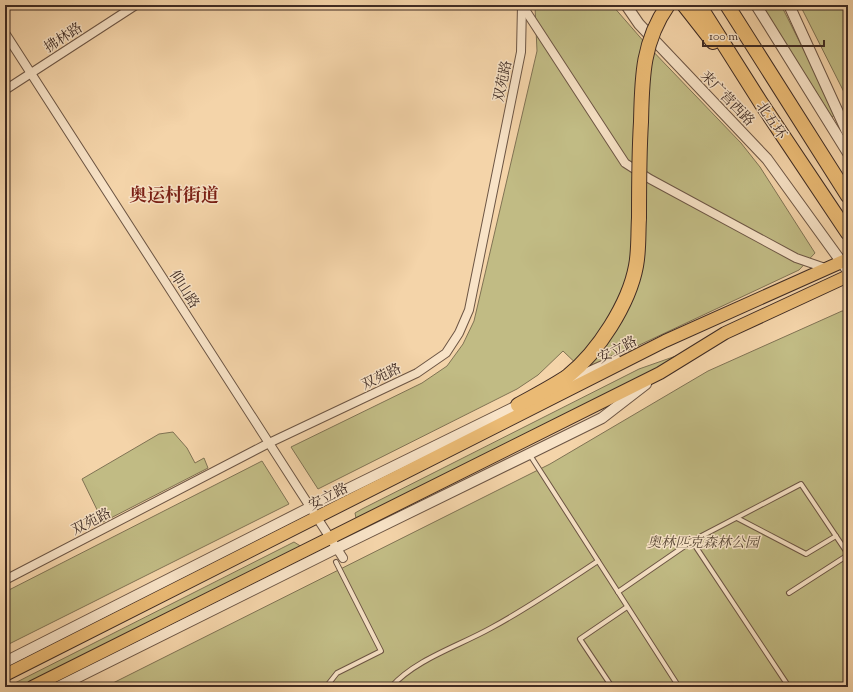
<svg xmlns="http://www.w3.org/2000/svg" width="853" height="692" font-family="'Sorts Mill Goudy','Noto Serif SC',serif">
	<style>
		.green { fill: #c1bb84; stroke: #807354 }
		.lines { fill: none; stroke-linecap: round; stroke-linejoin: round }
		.service-casing { stroke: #6c5544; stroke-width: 6 }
		.minor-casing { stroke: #6c5544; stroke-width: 10 }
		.tertiary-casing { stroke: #6c5544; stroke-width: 12 }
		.primary-casing { stroke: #3f2b23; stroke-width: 14 }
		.motorway-casing { stroke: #3f2b23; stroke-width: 16 }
		.service { stroke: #f8e3c7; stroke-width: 4 }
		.minor { stroke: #f8e3c7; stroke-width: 8 }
		.tertiary { stroke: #f8e3c7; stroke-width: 10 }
		.primary { stroke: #eaba74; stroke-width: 12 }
		.motorway { stroke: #eaba74; stroke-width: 14 }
		.motorway-bridge-casing { stroke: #3f2b23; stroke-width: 16; stroke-linecap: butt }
		.motorway-bridge { stroke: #eaba74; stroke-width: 14 }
		.labels { text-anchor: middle; stroke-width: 3; stroke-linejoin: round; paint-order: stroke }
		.street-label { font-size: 14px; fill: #3f2b23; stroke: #f8e3c7 }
		.park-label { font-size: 14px; font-style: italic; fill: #594836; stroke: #f8e3c7 }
		.district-label { font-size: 18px; font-weight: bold; fill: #7a1f14; stroke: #f8e3c7 }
	</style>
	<rect width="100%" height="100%" fill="#f4d4a9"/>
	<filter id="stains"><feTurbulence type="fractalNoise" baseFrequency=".005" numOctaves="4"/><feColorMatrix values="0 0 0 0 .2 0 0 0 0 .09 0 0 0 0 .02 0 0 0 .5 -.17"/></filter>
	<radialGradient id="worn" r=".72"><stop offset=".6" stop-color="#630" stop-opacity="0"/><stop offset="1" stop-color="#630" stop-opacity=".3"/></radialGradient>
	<g class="green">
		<path d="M537,5H612L646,44L741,143L760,167L815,253L799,270L584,371L563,351L538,375L517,389L318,489L291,447L422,383L447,366L463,344L474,321L537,51L535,7Z"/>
		<path d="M761,5H781L836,114L832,117Z"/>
		<path d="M800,5H848V100Z"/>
		<path d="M842,311H848V687H105L550,464L708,371Z"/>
		<path d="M693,350L659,372L356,518L355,513L362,509L639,369Z"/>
		<path d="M173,432L187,448L195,463L204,458L208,468L103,522L82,479L159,434Z"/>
		<path d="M262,461L289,504L5,646V592Z"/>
		<path d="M294,542L302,547L35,687H7Z"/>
	</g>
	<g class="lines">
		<g class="service-casing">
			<g id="service">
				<path d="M530,455L679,687"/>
				<path d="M737,518L806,554L836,536"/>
				<path d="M692,541L789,687"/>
				<path d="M618,592L692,541L801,484L848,554"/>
				<path d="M789,593L848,555"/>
				<path d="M326,687L337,673L381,651L336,562"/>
				<path d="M391,687C416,659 459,646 491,628C528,608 563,584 598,561"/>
				<path d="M612,687L580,639L627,607"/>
			</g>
		</g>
		<g class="minor-casing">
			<g id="minor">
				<path d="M522,5L625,163L650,179L796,258L828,269"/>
				<path d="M5,33L343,558"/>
				<path d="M5,90L136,5"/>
				<path d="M5,580L269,443L417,373L446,353L459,333L469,310L521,52L522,5"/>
			</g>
		</g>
		<g class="tertiary-casing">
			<g id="tertiary">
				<path d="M626,5L639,24L767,159L848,271"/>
				<path d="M756,5L848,153"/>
				<path d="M789,5L848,134"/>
				<path d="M565,383L616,360"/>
				<path d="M5,662L311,507L523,403"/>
				<path d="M58,687L337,548L529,454L602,418L646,384"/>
			</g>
		</g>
		<g class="primary-casing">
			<g id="primary">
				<path d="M5,675L665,341L848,259"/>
				<path d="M32,687L660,373L725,333L848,276"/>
			</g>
		</g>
		<g class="motorway-casing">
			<g id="motorway">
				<path d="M684,5L713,42"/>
				<path d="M699,5L761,103L848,233"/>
				<path d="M727,5L848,196"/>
				<path d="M518,405C534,396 554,386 568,376C598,352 629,304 636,266C639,251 638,234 639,218"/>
			</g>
		</g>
		<use href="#service" class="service"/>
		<use href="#minor" class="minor"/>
		<use href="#tertiary" class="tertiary"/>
		<use href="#primary" class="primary"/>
		<use href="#motorway" class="motorway"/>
		<g class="motorway-bridge-casing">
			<path id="motorway-bridge" d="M639,218C639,186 639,154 641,122C642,79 642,42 668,5"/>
		</g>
		<use href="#motorway-bridge" class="motorway-bridge"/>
	</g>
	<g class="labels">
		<g class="street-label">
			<text transform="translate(63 37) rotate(-33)" y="5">拂林路</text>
			<text transform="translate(502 81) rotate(-78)" y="5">双苑路</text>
			<text transform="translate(728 98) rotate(46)" y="5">来广营西路</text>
			<text transform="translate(772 120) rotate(56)" y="5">北五环</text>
			<text transform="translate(185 289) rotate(57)" y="5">仰山路</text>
			<text transform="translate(617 349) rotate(-27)" y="5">安立路</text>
			<text transform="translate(381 376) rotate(-26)" y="5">双苑路</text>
			<text transform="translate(328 496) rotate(-27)" y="5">安立路</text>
			<text transform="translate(91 521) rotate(-27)" y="5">双苑路</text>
		</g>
		<g class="park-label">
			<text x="703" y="547">奥林匹克森林公园</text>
		</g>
		<g class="district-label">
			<text x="174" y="201">奥运村街道</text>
		</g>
	</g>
	<rect width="853" height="692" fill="none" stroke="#f4d4a9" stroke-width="20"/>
	<rect x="6" y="6" width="841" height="680" fill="none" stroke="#3f2b23" stroke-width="2"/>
	<rect x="10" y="10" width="833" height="672" fill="none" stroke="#3f2b23"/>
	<path d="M703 40v6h121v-6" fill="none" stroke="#3f2b23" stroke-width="2"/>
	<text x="709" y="40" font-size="12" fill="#3f2b23" stroke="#f8e3c7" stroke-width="3" paint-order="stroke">100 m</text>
	<rect width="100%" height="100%" filter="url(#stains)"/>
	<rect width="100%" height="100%" fill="url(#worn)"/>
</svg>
